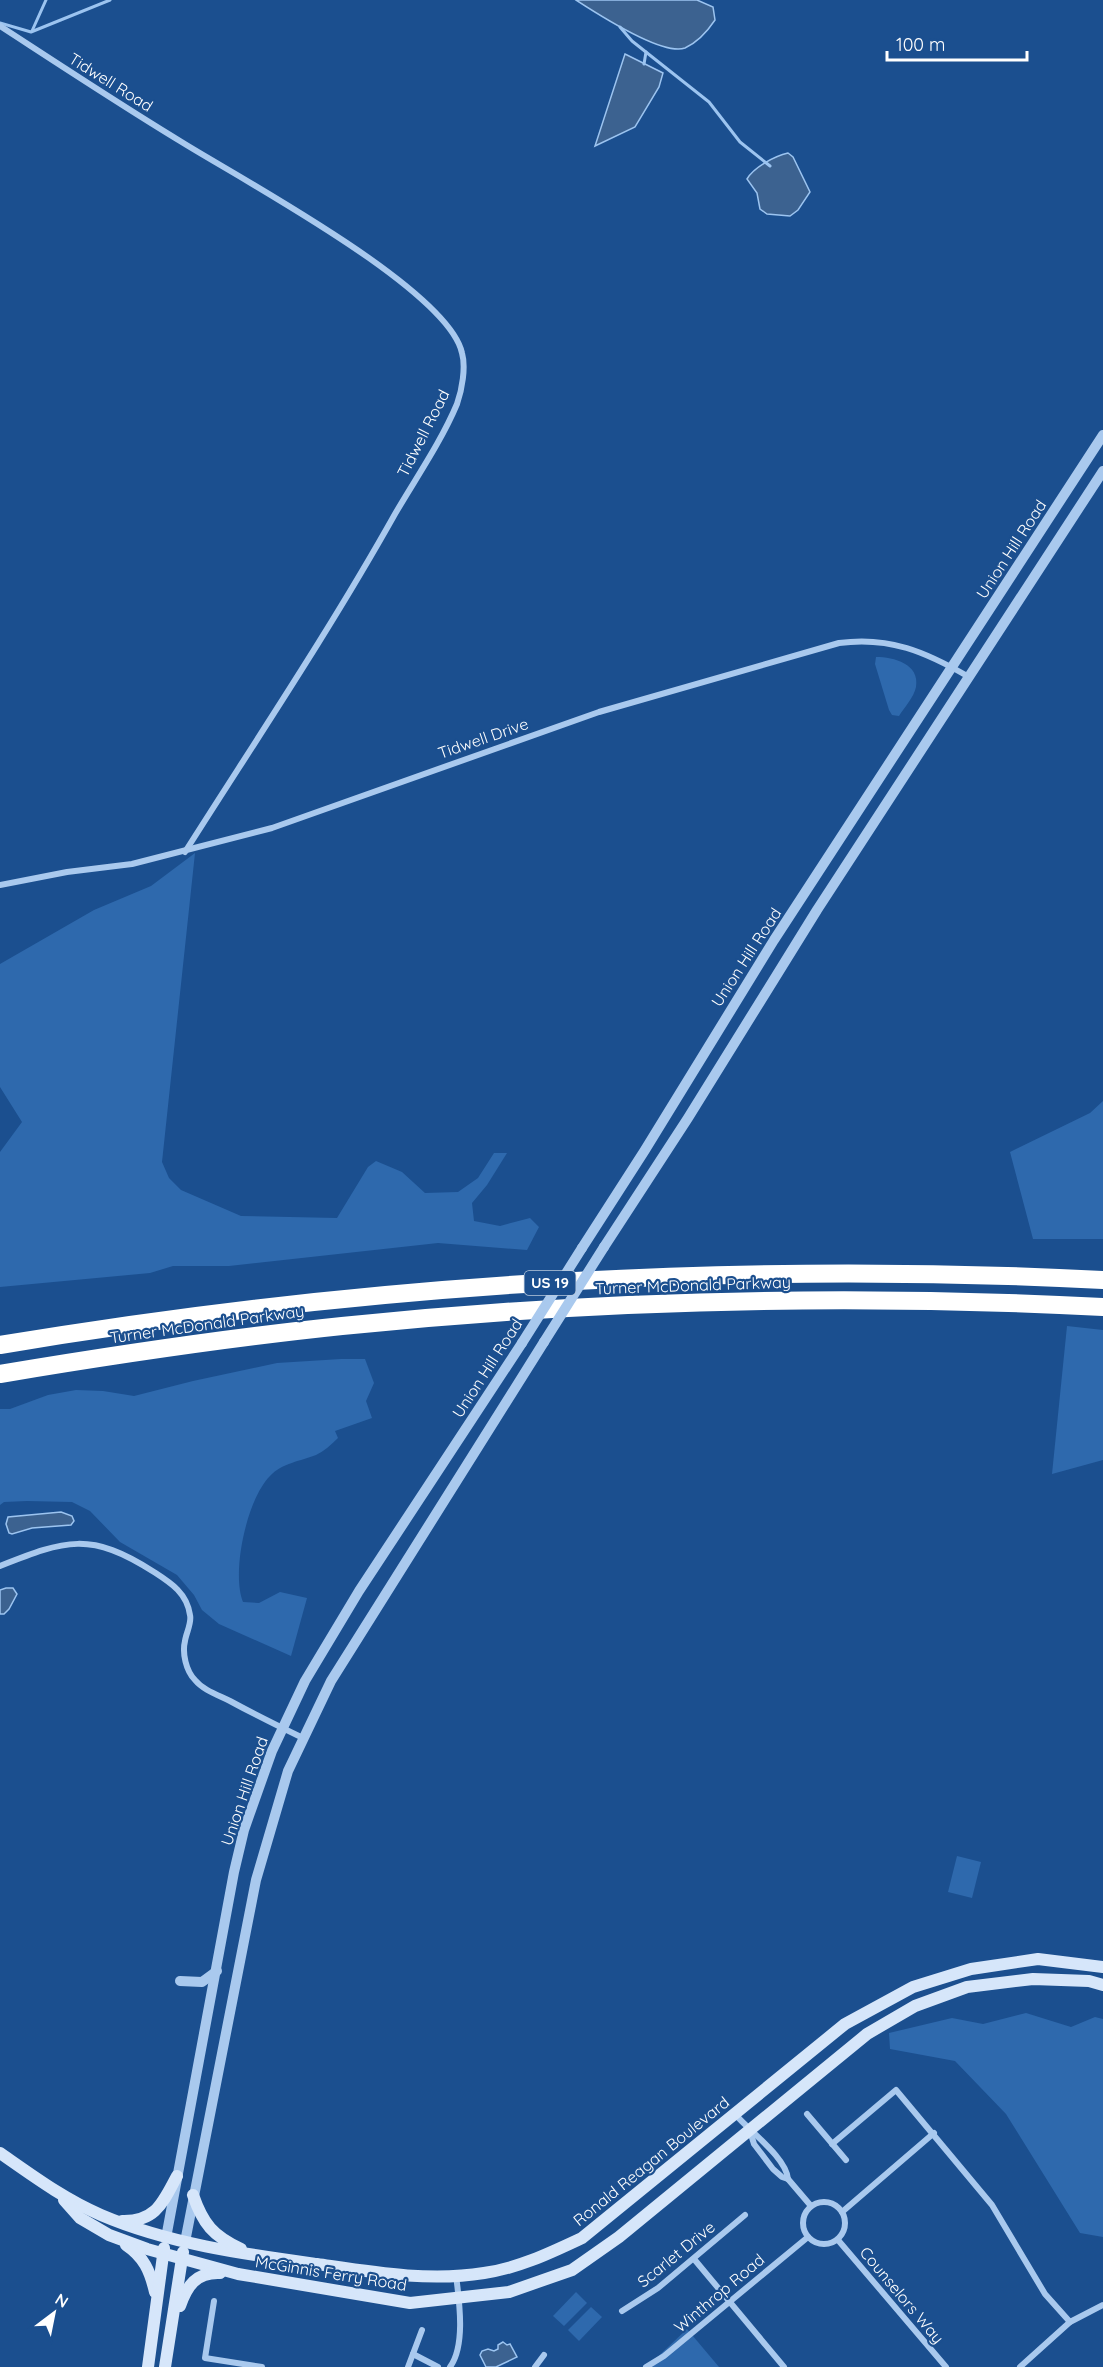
<svg xmlns="http://www.w3.org/2000/svg" width="1103" height="2367" font-family="Quicksand,sans-serif">
	<style>
		.green { fill: #2e69ad }
		.water { fill: #3c6290; stroke: #9cc4f0; stroke-width: 1.5 }
		.lines { fill: none; stroke-linecap: round; stroke-linejoin: round }
		.stream { stroke: #9cc4f0; stroke-width: 3 }
		.minor { stroke: #a9c9ee; stroke-width: 6 }
		.tertiary { stroke: #a9c9ee; stroke-width: 10 }
		.secondary { stroke: #d6e6fa; stroke-width: 12 }
		.motorway { stroke: #fff; stroke-width: 18 }
		.tertiary-bridge { stroke: #a9c9ee; stroke-width: 10 }
		.labels { text-anchor: middle; stroke-width: 4.5; stroke-linejoin: round; paint-order: stroke }
		.shield { fill: #1b4f8f; stroke: #bbcadd; stroke-width: 1.5 }
		.shield-label { font-size: 15px; font-weight: bold; fill: #fff }
		.street-label { font-size: 16px; fill: #fff; stroke: #1b4f8f }
	</style>
	<rect width="100%" height="100%" fill="#1b4f8f"/>
	<g class="green">
		<path d="M876,657C894,657 920,664 916,687C914,697 904,708 899,716L892,715L889,710L875,664Z"/>
		<path d="M195,853L162,1162L169,1178L181,1190L241,1216L337,1218L368,1167L376,1161L402,1172L425,1193L458,1192L478,1178L494,1153H507L487,1185L472,1203L474,1221L500,1226L530,1218L539,1227L527,1250L438,1243L229,1266H173L150,1273L0,1287V1152L22,1122L0,1087V964L94,910L151,886Z"/>
		<path d="M1103,1101V1239H1033L1010,1152L1090,1113Z"/>
		<path d="M1067,1326L1103,1330V1460L1052,1474Z"/>
		<path d="M341,1359H365L374,1383L366,1401L372,1418L335,1431L338,1438C331,1445 324,1451 316,1455C301,1461 282,1463 270,1476C247,1499 231,1572 243,1602L259,1603L280,1592L307,1598L291,1656L219,1624L202,1610L194,1595L177,1575L120,1542L90,1511L72,1502L27,1501L4,1502L0,1505V1409H10L48,1395L76,1390L103,1391L134,1396L193,1381L277,1363Z"/>
		<path d="M957,1856L981,1862L972,1898L948,1892Z"/>
		<path d="M1026,2013L1071,2027L1095,2017L1103,2019V2237L1080,2233L1006,2114L955,2061L890,2049L889,2033L952,2018L983,2024Z"/>
		<path d="M576,2292L587,2303L564,2326L553,2316Z"/>
		<path d="M591,2307L602,2317L579,2341L568,2330Z"/>
		<path d="M687,2329L719,2367H647Z"/>
	</g>
	<g class="water">
		<path d="M576,0H697L713,7L715,20C707,32 698,42 685,48C663,56 596,13 576,0Z"/>
		<path d="M625,54L663,73L659,87L635,127L595,146Z"/>
		<path d="M788,153L793,157L810,192L798,210L790,216L767,214L760,209L757,193L747,179C754,167 775,156 788,153Z"/>
		<path d="M61,1512L72,1516L74,1521L71,1525L32,1528L12,1534L9,1533L6,1524L8,1517Z"/>
		<path d="M6,1588H13L17,1594L9,1609L4,1614H0V1590Z"/>
		<path d="M503,2342L507,2345L510,2344L517,2357L496,2367H486L480,2355L482,2351L488,2349L494,2351L498,2349V2345Z"/>
	</g>
	<g class="lines">
		<g class="stream">
			<path d="M0,23L31,32L110,0"/>
			<path d="M620,27L632,41L709,102L740,142L770,166"/>
			<path d="M32,31L46,0"/>
			<path d="M644,64L646,52"/>
		</g>
		<g class="minor">
			<path d="M0,26C60,65 119,104 180,141C239,178 448,289 462,353C466,367 462,390 457,404C441,442 416,478 395,514C330,630 256,740 185,852"/>
			<path d="M0,885L67,872L132,864L272,828L599,712L839,643C889,636 926,652 969,677"/>
			<path d="M0,1566C66,1540 90,1531 154,1572C171,1583 187,1593 190,1615C192,1623 186,1633 185,1641C182,1653 186,1671 195,1680C203,1690 218,1695 230,1701C254,1714 278,1726 303,1738"/>
			<path d="M735,2114C749,2131 786,2157 788,2179"/>
			<path d="M807,2114L846,2160"/>
			<path d="M750,2131L754,2144L773,2169L782,2177L788,2179L811,2206"/>
			<path d="M832,2144L896,2090L992,2205L1045,2294L1070,2322"/>
			<circle cx="824" cy="2223" r="21"/>
			<path d="M842,2212L934,2133"/>
			<path d="M838,2240L946,2367"/>
			<path d="M694,2259L784,2367"/>
			<path d="M214,2301L205,2358L262,2367"/>
			<path d="M622,2311L658,2288L745,2215"/>
			<path d="M413,2354L438,2367"/>
			<path d="M408,2367L422,2330"/>
			<path d="M450,2367C466,2345 459,2300 456,2275"/>
			<path d="M535,2367L544,2355"/>
			<path d="M646,2367L664,2356L808,2237"/>
			<path d="M1020,2367L1070,2322L1103,2305"/>
		</g>
		<g class="tertiary">
			<path d="M604,1247L688,1118L817,910L1103,471"/>
			<path d="M582,1248L645,1150L774,940L1103,435"/>
			<path d="M180,1981L202,1982L217,1971"/>
			<path d="M166,2238L234,1872L244,1830L272,1751L305,1681L359,1591L522,1343"/>
			<path d="M185,2242L256,1880L288,1771L331,1681L544,1342"/>
		</g>
		<g class="secondary">
			<path d="M0,2153C33,2176 64,2199 101,2215C169,2244 244,2254 317,2264C372,2272 429,2282 484,2273C519,2268 550,2253 582,2238L845,2024L913,1987L971,1969L1038,1959L1103,1967"/>
			<path d="M193,2195C203,2224 213,2236 241,2249"/>
			<path d="M64,2200L80,2218L109,2235L147,2249L238,2274L410,2303L509,2292L572,2270L619,2237L867,2034L915,2006L967,1987L1033,1979L1089,1981L1103,1985"/>
			<path d="M122,2221C156,2222 163,2202 177,2176"/>
			<path d="M126,2245C144,2257 150,2271 155,2292"/>
			<path d="M180,2306C187,2286 196,2272 220,2273"/>
			<path d="M148,2367L164,2248"/>
			<path d="M165,2367L183,2252"/>
		</g>
		<g class="motorway">
			<path d="M0,1345C364,1284 735,1261 1103,1280"/>
			<path d="M0,1374C113,1355 227,1338 342,1326C594,1300 849,1294 1103,1307"/>
		</g>
		<g class="tertiary-bridge">
			<path d="M544,1342L604,1247"/>
			<path d="M522,1343L582,1248"/>
		</g>
	</g>
	<g class="labels">
		<rect class="shield" x="524.5" y="1271" width="51" height="24" rx="4.5"/>
		<g class="shield-label">
			<text x="550" y="1288">US 19</text>
		</g>
		<g class="street-label">
			<text transform="translate(111 82) rotate(32)" y="6">Tidwell Road</text>
			<text transform="translate(423 433) rotate(-63)" y="6">Tidwell Road</text>
			<text transform="translate(1011 549) rotate(-57)" y="6">Union Hill Road</text>
			<text transform="translate(483 738) rotate(-19)" y="6">Tidwell Drive</text>
			<text transform="translate(746 957) rotate(-57)" y="6">Union Hill Road</text>
			<text transform="translate(693 1285) rotate(-2)" y="6">Turner McDonald Parkway</text>
			<text transform="translate(207 1324) rotate(-8)" y="6">Turner McDonald Parkway</text>
			<text transform="translate(487 1368) rotate(-57)" y="6">Union Hill Road</text>
			<text transform="translate(244 1791) rotate(-71)" y="6">Union Hill Road</text>
			<text transform="translate(651 2161) rotate(-39)" y="6">Ronald Reagan Boulevard</text>
			<text transform="translate(676 2254) rotate(-39)" y="6">Scarlet Drive</text>
			<text transform="translate(331 2273) rotate(9)" y="6">McGinnis Ferry Road</text>
			<text transform="translate(719 2293) rotate(-40)" y="6">Winthrop Road</text>
			<text transform="translate(902 2295) rotate(50)" y="6">Counselors Way</text>
		</g>
	</g>
	<g transform="translate(54 2313) rotate(32)" stroke="#1b4f8f" stroke-width="4.5" paint-order="stroke">
	<path d="M0-4.5L10 22L0 15L-10 22Z" fill="#ffffff"/>
	<text y="-9" font-size="16" font-weight="bold" text-anchor="middle" fill="#ffffff">N</text>
	</g>
	<path d="M887 51v9h140v-9" fill="none" stroke="#ffffff" stroke-width="3"/>
	<text x="896" y="51" font-size="18" fill="#ffffff" stroke="#1b4f8f" stroke-width="4.5" paint-order="stroke">100 m</text>
</svg>
